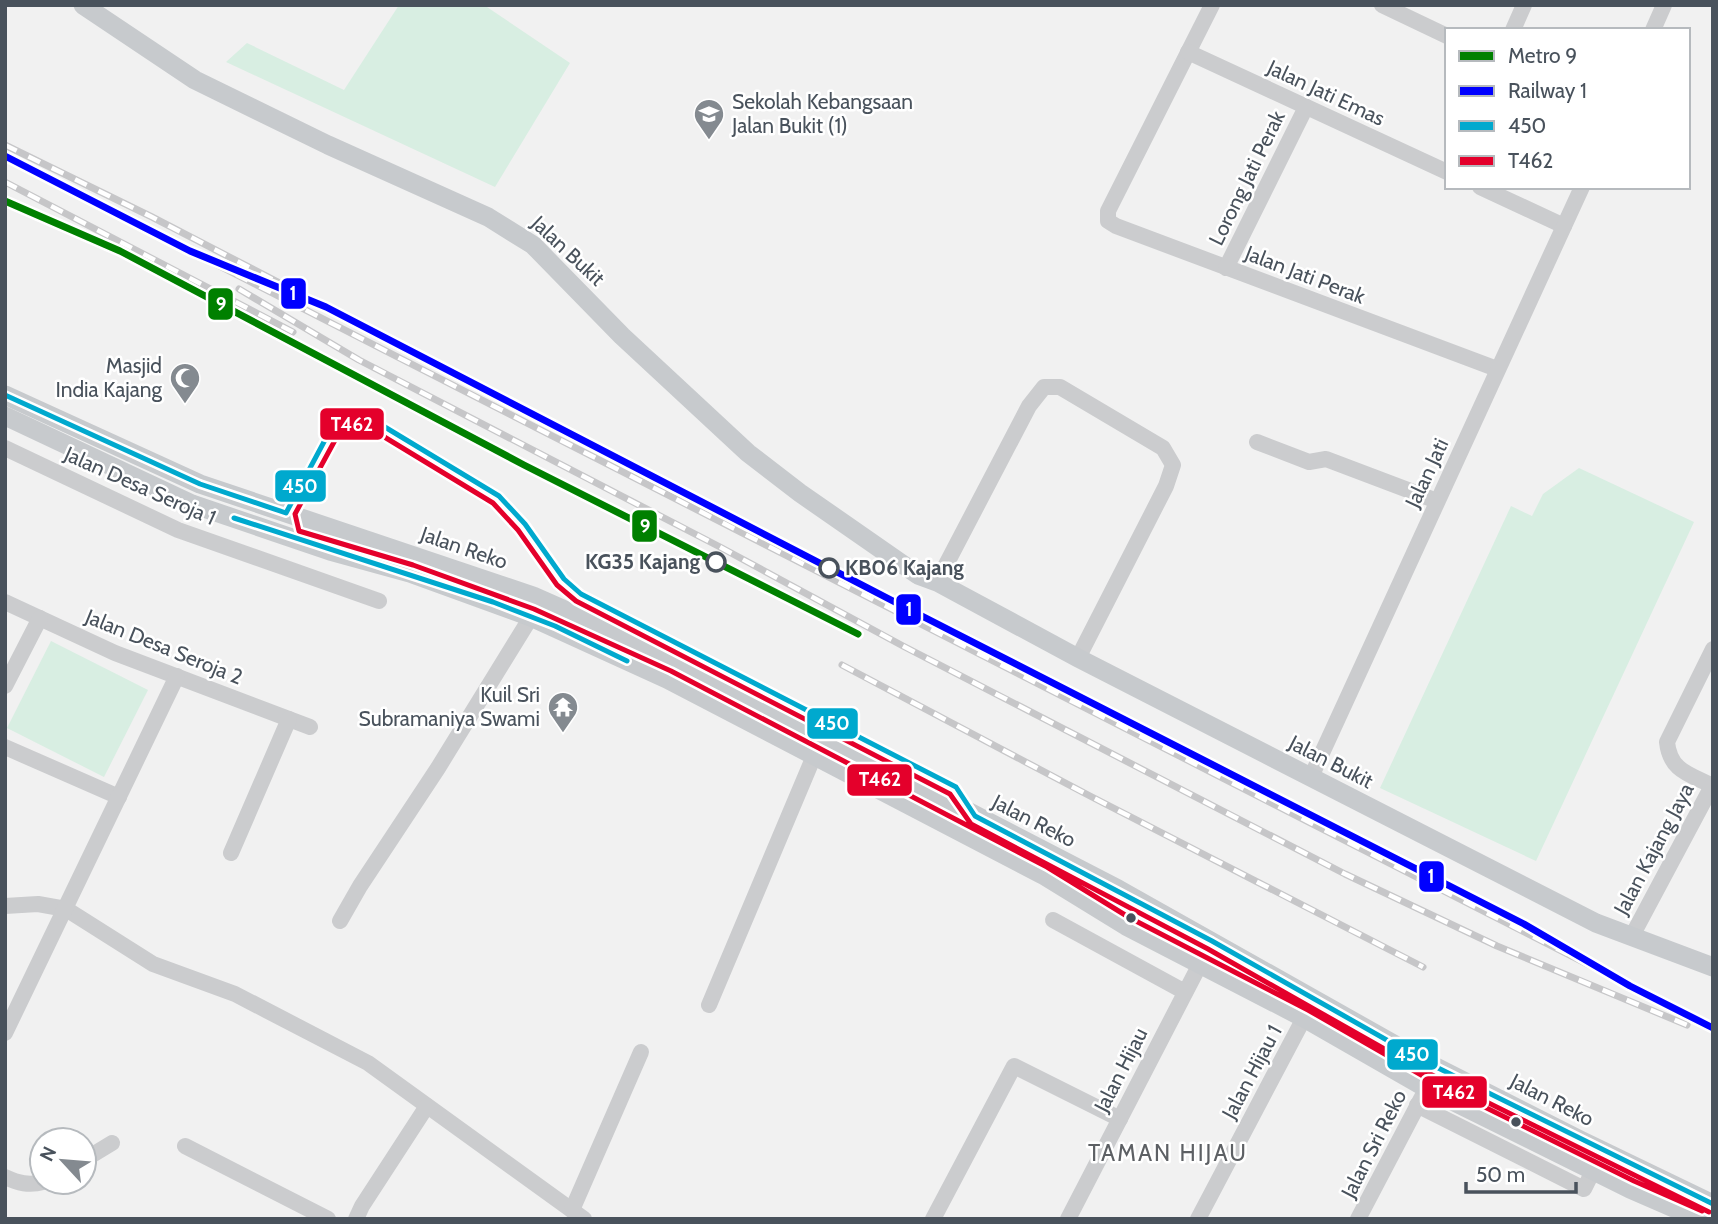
<svg xmlns="http://www.w3.org/2000/svg" width="1718" height="1224" font-family="Cabin,sans-serif">
	<style>
		.green { fill: #d8eee2 }
		.lines { fill: none; stroke-linecap: round; stroke-linejoin: round }
		.minor { stroke: #cbccce; stroke-width: 16 }
		.major { stroke: #c7cacd; stroke-width: 19 }
		.rail-casing { stroke: #c6c6c8; stroke-width: 7 }
		.rail { stroke: #fff; stroke-width: 4.5; stroke-dasharray: 13; stroke-linecap: butt }
		.bus-1-casing { stroke: #fff; stroke-width: 10 }
		.bus-2-casing { stroke: #fff; stroke-width: 10 }
		.bus-1 { stroke: #00a9ce; stroke-width: 5 }
		.bus-2 { stroke: #e4002b; stroke-width: 5 }
		.rail-1-casing { stroke: #fff; stroke-width: 12 }
		.rail-1 { stroke: #00f; stroke-width: 7 }
		.metro-1-casing { stroke: #fff; stroke-width: 12 }
		.metro-1 { stroke: #008000; stroke-width: 7 }
		.stop-dot { fill: #fff; stroke: #49525c; stroke-width: 3.5 }
		.bus-dot { fill: #49525c; stroke: #fff; stroke-width: 2.5 }
		.labels { text-anchor: middle; stroke-width: 5; stroke-linejoin: round; paint-order: stroke }
		.street-label { font-size: 21px; fill: #49525c; stroke: #fff }
		.poi-label { font-size: 21px; fill: #49525c; stroke: #fff; text-anchor: end }
		.stop-label { font-size: 21px; font-weight: bold; fill: #49525c; stroke: #fff; text-anchor: end }
		.neighbourhood-label { font-size: 23px; letter-spacing: 2px; fill: #5d6064; stroke: #fff }
		.line-badge { stroke: #fff; stroke-width: 2.5 }
		.badge-label { font-size: 19px; text-anchor: middle; font-weight: bold; fill: #fff }
	</style>
	<rect width="100%" height="100%" fill="#f1f1f1"/>
	<g class="green">
		<path d="M399,5H484L570,63L495,187L226,62L247,43L344,90Z"/>
		<path d="M1579,468L1694,522L1536,861L1380,788L1511,506L1532,516L1543,494Z"/>
		<path d="M51,641L148,690L104,777L7,728Z"/>
	</g>
	<g class="lines">
		<g class="minor">
			<path d="M1212,5L1108,211V221L1116,226L1497,369"/>
			<path d="M1382,5L1447,36"/>
			<path d="M1513,30L1524,5"/>
			<path d="M1653,30L1664,5"/>
			<path d="M1188,52L1447,172"/>
			<path d="M1480,187L1564,226"/>
			<path d="M1226,268L1306,107"/>
			<path d="M1257,442L1309,462L1326,459L1437,501"/>
			<path d="M5,448L178,530L379,601"/>
			<path d="M937,582L1029,406L1044,387H1060L1163,448L1173,465L1166,486L1078,658"/>
			<path d="M5,602L115,653L310,727"/>
			<path d="M1713,649L1667,742C1670,771 1689,774 1713,786"/>
			<path d="M5,686L40,618"/>
			<path d="M5,747L119,797"/>
			<path d="M1311,777L1582,187"/>
			<path d="M231,853L289,719"/>
			<path d="M5,906L38,904L66,909L153,964L235,994L368,1063L584,1219"/>
			<path d="M1053,920L1185,992"/>
			<path d="M340,921L360,886L438,768L531,617"/>
			<path d="M1632,936L1712,786"/>
			<path d="M709,1005L814,756"/>
			<path d="M5,1033L177,676"/>
			<path d="M1417,1105L1584,1189L1593,1171L1594,1156L1582,1142"/>
			<path d="M185,1146L328,1219"/>
			<path d="M84,1160L112,1143"/>
			<path d="M5,1177C18,1183 29,1186 43,1182"/>
			<path d="M572,1210L641,1052"/>
			<path d="M356,1219L362,1206L427,1106"/>
			<path d="M933,1219L1014,1066L1120,1119"/>
			<path d="M1068,1219L1212,941"/>
			<path d="M1198,1219L1304,1018"/>
			<path d="M1358,1219L1422,1097"/>
		</g>
		<g class="major">
			<path d="M83,5L195,80L328,145L488,217L533,245L622,336L748,453L800,493L918,575L937,582L1078,658L1596,923L1713,967"/>
			<path d="M5,395L200,484L533,596L662,653L1118,889L1422,1060L1580,1140L1713,1204"/>
			<path d="M5,416L192,504L330,551L410,573L531,617L667,679L1043,875L1126,926L1304,1018L1426,1088L1630,1189L1699,1219"/>
		</g>
		<g class="rail-casing">
			<g id="rail">
				<path d="M5,145L152,217L326,307"/>
				<path d="M5,182L293,332"/>
				<path d="M190,251L1630,986"/>
				<path d="M239,289L359,360L720,547L903,646L1345,874L1497,946L1687,1025"/>
				<path d="M842,665L1090,796L1423,967"/>
			</g>
		</g>
		<use href="#rail" class="rail"/>
		<g class="bus-1-casing">
			<g id="bus-1">
				<path d="M5,395L200,484L286,513L333,425L348,415H365L499,496L525,524L564,579L581,594L956,787L975,816L1212,941L1422,1060L1713,1204"/>
				<path d="M234,518L493,602L555,626L627,661"/>
			</g>
		</g>
		<g class="bus-2-casing">
			<path id="bus-2" d="M1702,1211L1634,1181L1430,1080L1308,1010L1130,918L1047,867L671,671L534,609L413,565L299,531L295,514L340,431L351,424H363L493,503L518,530L557,585L576,601L950,794L971,824L1208,949L1418,1068L1709,1212"/>
		</g>
		<use href="#bus-1" class="bus-1"/>
		<use href="#bus-2" class="bus-2"/>
		<g class="rail-1-casing">
			<path id="rail-1" d="M5,156L190,251L326,307L918,614L1524,924L1630,986L1713,1028"/>
		</g>
		<use href="#rail-1" class="rail-1"/>
		<g class="metro-1-casing">
			<path id="metro-1" d="M5,201L120,251L524,465L858,634"/>
		</g>
		<use href="#metro-1" class="metro-1"/>
	</g>
	<defs>
		<g id="school-pin" transform="scale(1.575)"><path d="M0 17L-7.5 6A9.5 9.5 0 1 1 7.5 6Z" fill="#848a90" stroke="#fff"/><path d="M0-5L7-2L0 1L-7-2ZM-4 1L0 2.5L4 1V4Q0 6-4 4Z" fill="#fff"/></g>
		<g id="mosque-pin" transform="scale(1.575)"><path d="M0 17L-7.5 6A9.5 9.5 0 1 1 7.5 6Z" fill="#848a90" stroke="#fff"/><path d="M3.5-4.9A6 6 0 1 0 3.5 4.9A5 5 0 1 1 3.5-4.9Z" fill="#fff"/></g>
		<g id="temple-pin" transform="scale(1.575)"><path d="M0 17L-7.5 6A9.5 9.5 0 1 1 7.5 6Z" fill="#848a90" stroke="#fff"/><path d="M0-6L5-2H3V0L6.5 2.5H4V6H1.5V3h-3V6H-4V2.5H-6.5L-3 0V-2H-5Z" fill="#fff"/></g>
	</defs>
	<g fill-rule="evenodd">
		<use href="#school-pin" x="709" y="114"/>
		<use href="#mosque-pin" x="185" y="378"/>
		<use href="#temple-pin" x="563" y="707"/>
	</g>
	<g class="stop-dot">
		<circle cx="716" cy="562" r="9"/>
		<circle cx="829" cy="568" r="9"/>
	</g>
	<g class="bus-dot">
		<circle cx="1131" cy="918" r="6"/>
		<circle cx="1516" cy="1122" r="6"/>
	</g>
	<g class="labels">
		<g class="street-label">
			<text transform="translate(1326 93) rotate(25)" y="7">Jalan Jati Emas</text>
			<text transform="translate(1247 178) rotate(-64)" y="7">Lorong Jati Perak</text>
			<text transform="translate(568 251) rotate(43)" y="7">Jalan Bukit</text>
			<text transform="translate(1305 275) rotate(21)" y="7">Jalan Jati Perak</text>
			<text transform="translate(1427 473) rotate(-65)" y="7">Jalan Jati</text>
			<text transform="translate(140 486) rotate(24)" y="7">Jalan Desa Seroja 1</text>
			<text transform="translate(464 548) rotate(19)" y="7">Jalan Reko</text>
			<text transform="translate(164 647) rotate(22)" y="7">Jalan Desa Seroja 2</text>
			<text transform="translate(1331 762) rotate(27)" y="7">Jalan Bukit</text>
			<text transform="translate(1034 821) rotate(27)" y="7">Jalan Reko</text>
			<text transform="translate(1654 849) rotate(-62)" y="7">Jalan Kajang Jaya</text>
			<text transform="translate(1121 1070) rotate(-63)" y="7">Jalan Hijau</text>
			<text transform="translate(1252 1072) rotate(-62)" y="7">Jalan Hijau 1</text>
			<text transform="translate(1552 1100) rotate(27)" y="7">Jalan Reko</text>
			<text transform="translate(1374 1144) rotate(-63)" y="7">Jalan Sri Reko</text>
		</g>
		<g class="poi-label">
			<text x="732" y="109" text-anchor="start">Sekolah Kebangsaan<tspan x="732" dy="24">Jalan Bukit (1)</tspan></text>
			<text x="162" y="373">Masjid<tspan x="162" dy="24">India Kajang</tspan></text>
			<text x="540" y="702">Kuil Sri<tspan x="540" dy="24">Subramaniya Swami</tspan></text>
		</g>
		<g class="stop-label">
			<text x="700" y="569">KG35 Kajang</text>
			<text x="845" y="575" text-anchor="start">KB06 Kajang</text>
		</g>
		<g class="neighbourhood-label">
			<text x="1168" y="1161">TAMAN HIJAU</text>
		</g>
	</g>
	<g class="line-badge">
		<rect x="280" y="277" width="27" height="33" rx="7" fill="#00f"/>
		<rect x="207" y="287" width="27" height="34" rx="7" fill="#008000"/>
		<rect x="319" y="407" width="66" height="34" rx="7" fill="#e4002b"/>
		<rect x="274" y="469" width="53" height="34" rx="7" fill="#00a9ce"/>
		<rect x="631" y="509" width="27" height="34" rx="7" fill="#008000"/>
		<rect x="895" y="593" width="27" height="33" rx="7" fill="#00f"/>
		<rect x="806" y="707" width="53" height="33" rx="7" fill="#00a9ce"/>
		<rect x="846" y="763" width="67" height="34" rx="7" fill="#e4002b"/>
		<rect x="1418" y="860" width="27" height="33" rx="7" fill="#00f"/>
		<rect x="1386" y="1038" width="53" height="33" rx="7" fill="#00a9ce"/>
		<rect x="1421" y="1075" width="67" height="34" rx="7" fill="#e4002b"/>
	</g>
	<g class="badge-label">
		<text x="293" y="300">1</text>
		<text x="221" y="311">9</text>
		<text x="352" y="431">T462</text>
		<text x="300" y="493">450</text>
		<text x="645" y="533">9</text>
		<text x="909" y="616">1</text>
		<text x="832" y="730">450</text>
		<text x="880" y="786">T462</text>
		<text x="1431" y="883">1</text>
		<text x="1412" y="1061">450</text>
		<text x="1454" y="1099">T462</text>
	</g>
	<rect width="1718" height="1224" fill="none" stroke="#49525c" stroke-width="14"/>
	<rect x="1445" y="28" width="245" height="161" fill="#ffffff" stroke="#b6babe" stroke-width="2"/>
	<rect x="1459" y="51" width="35" height="10" fill="#008000" stroke="#b6babe" stroke-width="2"/>
	<text x="1508" y="63" font-size="21" fill="#49525c">Metro 9</text>
	<rect x="1459" y="86" width="35" height="10" fill="#0000ff" stroke="#b6babe" stroke-width="2"/>
	<text x="1508" y="98" font-size="21" fill="#49525c">Railway 1</text>
	<rect x="1459" y="121" width="35" height="10" fill="#00a9ce" stroke="#b6babe" stroke-width="2"/>
	<text x="1508" y="133" font-size="21" fill="#49525c">450</text>
	<rect x="1459" y="156" width="35" height="10" fill="#e4002b" stroke="#b6babe" stroke-width="2"/>
	<text x="1508" y="168" font-size="21" fill="#49525c">T462</text>
	<g transform="translate(63 1161) rotate(296)"><circle r="33" fill="#ffffff" stroke="#b6babe" stroke-width="2"/>
	<path d="M0-5L12 26L0 18L-12 26Z" fill="#848a90"/>
	<text y="-10" font-size="19" font-weight="bold" text-anchor="middle" fill="#49525c">N</text>
	</g>
	<path d="M1466 1182v10h110v-10" fill="none" stroke="#49525c" stroke-width="3.5"/>
	<text x="1476" y="1182" font-size="21" fill="#49525c" stroke="#ffffff" stroke-width="5" paint-order="stroke">50 m</text>
</svg>
